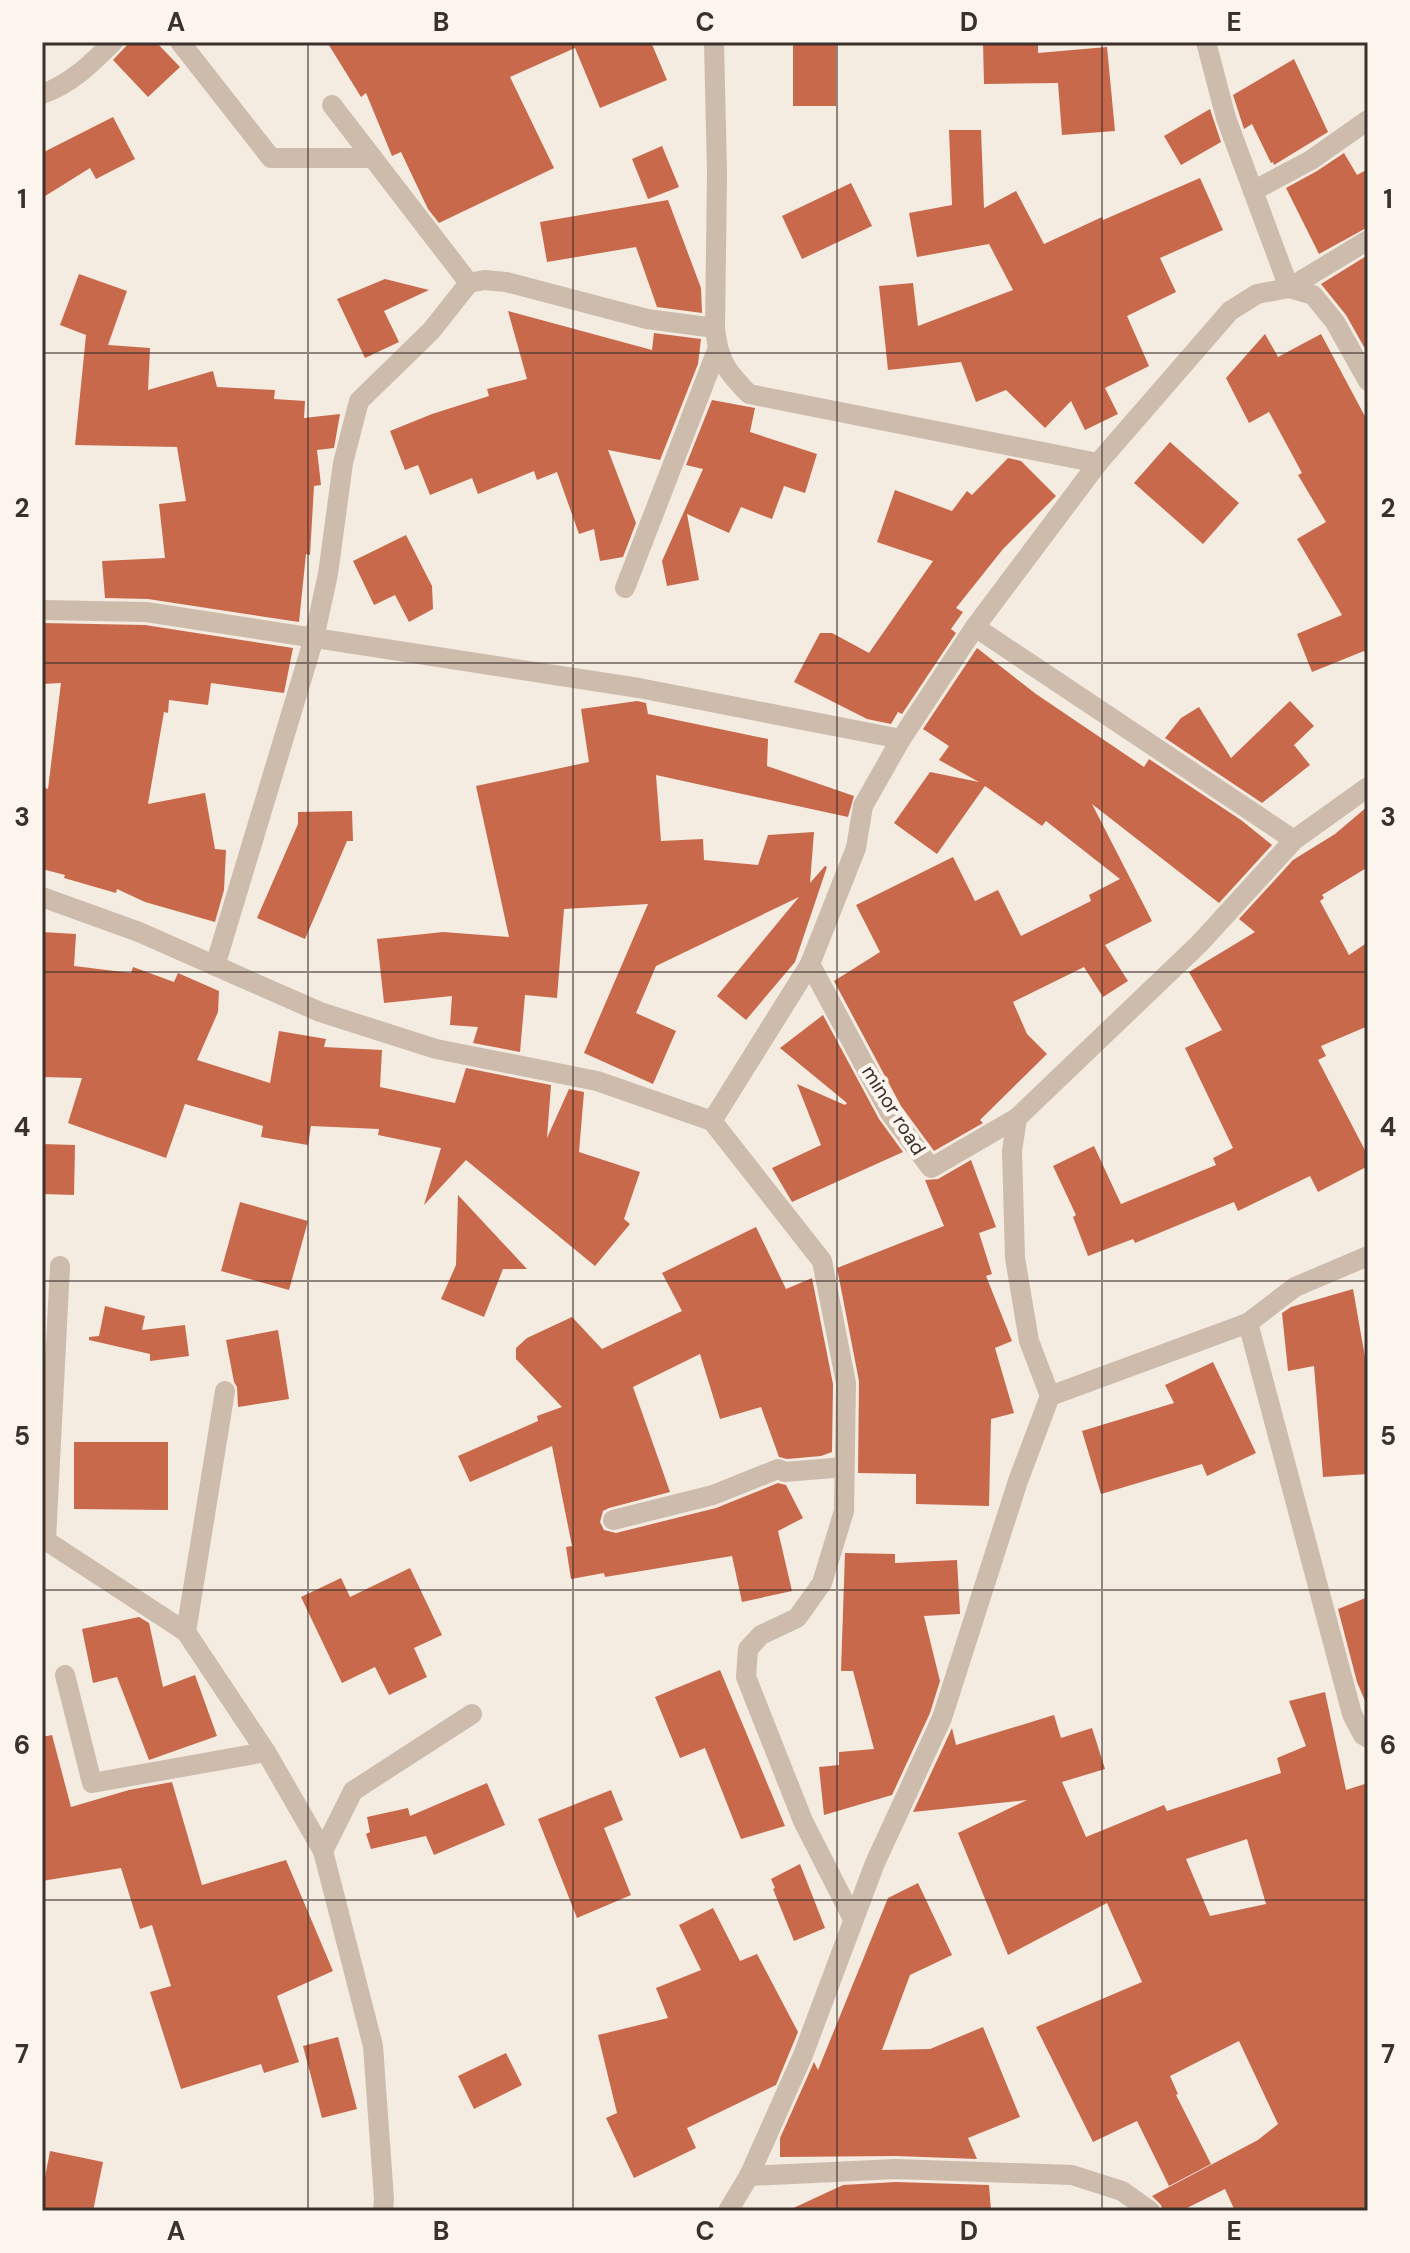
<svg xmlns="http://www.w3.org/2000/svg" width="1410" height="2253" font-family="'DM Sans',sans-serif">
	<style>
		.building { fill: #c8694b; fill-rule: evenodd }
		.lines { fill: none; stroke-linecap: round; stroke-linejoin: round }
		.minor { stroke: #cdbbac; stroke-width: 20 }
		.tertiary { stroke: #cdbbac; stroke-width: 20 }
		.grid { fill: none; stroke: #3b302b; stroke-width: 2; stroke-opacity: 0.55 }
		.labels { text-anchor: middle; stroke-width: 8; stroke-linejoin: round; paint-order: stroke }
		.street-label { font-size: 20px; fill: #3b302b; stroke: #fbf5ee }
		.neatline { fill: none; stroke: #3b302b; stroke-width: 3 }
		.grid-label { font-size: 26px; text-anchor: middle; font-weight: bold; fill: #3b302b }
	</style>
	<rect width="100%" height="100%" fill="#f4ebe1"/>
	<g class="building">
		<path d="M130,42H156L180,67L148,97L113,60Z"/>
		<path d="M327,42H651L667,80L600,108L575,48L510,77L554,168L439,223L428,209L401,152L392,156L366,93L361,97Z"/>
		<rect x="793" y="42" width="43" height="64"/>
		<path d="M983,42H1038V53L1107,47L1115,131L1062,135L1058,83L984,84Z"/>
		<path d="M1294,59L1328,132L1274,165L1273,162L1271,163L1252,124L1244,129L1233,95Z"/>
		<path d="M1210,109L1221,142L1181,165L1164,136Z"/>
		<path d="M113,117L135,159L96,179L90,168L42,198V153Z"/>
		<path d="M949,130H981L984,208L1016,191L1044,244L1102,217L1103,220L1200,178L1223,230L1160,258L1176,292L1127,316L1149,366L1105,388L1118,414L1085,430L1071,401L1045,428L1006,390L976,402L961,362L888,370L879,286L913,283L918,326L1013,290L989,244L917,257L909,213L952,205Z"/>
		<path d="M662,146L679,187L648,199L632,159Z"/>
		<path d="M1344,153L1357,175L1368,169V227L1319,254L1286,188L1317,171Z"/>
		<path d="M851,183L872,226L802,259L782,216Z"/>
		<path d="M668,200L701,288L702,313L657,307L636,247L547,262L540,222Z"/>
		<path d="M1368,255V354L1346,315L1321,284Z"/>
		<path d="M79,274L127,291L108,345L150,348L148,390L213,371L217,387L275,390L274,399L305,401L304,418L340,414L334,448L317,450L321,485L314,486L310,555L306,554L299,622L148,599L105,598L102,561L165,558L159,504L186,501L177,447L75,445L86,335L60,325Z"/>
		<path d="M385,279L429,290L384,311L399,342L365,358L337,299Z"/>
		<path d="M508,311L652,350L654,333L701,339L698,364L660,460L608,450L636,523L623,557L600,561L594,529L579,534L557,472L537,480L534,471L478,494L472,478L430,495L418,465L405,470L390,431L432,414L489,396L487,389L527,379Z"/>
		<path d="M1265,334L1278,357L1321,334L1368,422V658L1364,651L1312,672L1297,634L1342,615L1297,539L1326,522L1298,475L1302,473L1269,412L1249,423L1226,378Z"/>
		<path d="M712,400L755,408L750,432L817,454L805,493L784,486L772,519L741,507L729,533L687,514L699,580L667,586L662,561L703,469L686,465Z"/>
		<path d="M1170,442L1239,503L1203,544L1134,483Z"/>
		<path d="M1008,458L1021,461L1056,496L1003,549L956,608L963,612L951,629L956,633L902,714L898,712L891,724L867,719L794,682L820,633H832L869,653L933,561L877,542L895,490L952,511L967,491L972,495Z"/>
		<path d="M406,535L432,586L433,609L409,622L395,595L374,605L353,561Z"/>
		<path d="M42,623L145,625L293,648L284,693L211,683L208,705L169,700L168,713L164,712L148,804L205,793L215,849L226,850L224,890L215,922L145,902L117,889L116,893L64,878L65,875L42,869V787L48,789L61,683L42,684Z"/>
		<path d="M977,648L1036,694L1144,767L1149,759L1241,820L1272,845L1219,903L1092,804L1152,921L1105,945L1128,981L1103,997L1084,967L1013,1002L1027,1034L1047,1054L980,1120L983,1123L934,1151L901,1106L834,981L880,952L856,905L953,857L975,901L998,890L1021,936L1091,901L1089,895L1120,879L1046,821L1042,826L985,786L937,854L894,823L930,772L979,782L939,760L949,746L923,729Z"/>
		<path d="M637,701L646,703L648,714L768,739L767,766L854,796L848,817L656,775L661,841L703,839L704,860L758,865L768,835L814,832L810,883L825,866L827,867L795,962L746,1020L717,996L799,897L656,966L636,1013L676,1031L653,1084L584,1053L648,904L564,909L557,998L525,995L520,1052L473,1043L478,1027L450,1025L452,996L384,1003L377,939L443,932L509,937L476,786L589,762L581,709Z"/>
		<path d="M1290,701L1314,726L1294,745L1310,765L1262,803L1165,738L1181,718L1199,707L1231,758Z"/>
		<path d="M1368,806V867L1322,895L1324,898L1320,901L1349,955L1368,942V1026L1321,1046L1326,1056L1318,1060L1368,1156V1166L1318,1192L1310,1176L1238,1211L1234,1202L1135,1243L1133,1239L1088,1256L1073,1217L1076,1215L1053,1166L1094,1146L1121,1204L1216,1165L1213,1158L1233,1148L1185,1048L1222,1030L1189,972L1255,932L1239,919L1293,860L1335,834Z"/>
		<path d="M352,811L353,841H347L305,939L257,918L298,824V812Z"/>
		<path d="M42,932L76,934L74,966L131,973L133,967L174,982L178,973L219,991L218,1012L197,1060L270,1083L279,1031L326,1039L324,1047L382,1050L380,1087L455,1103L466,1068L551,1085L547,1138L569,1089L584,1092L579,1152L640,1172L624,1219L630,1224L595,1266L466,1160L424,1205L441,1148L378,1135L379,1129L311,1126L308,1145L261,1137L263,1126L185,1104L166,1158L68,1123L82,1078L42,1077Z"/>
		<path d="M823,1015L879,1119L903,1152L792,1202L772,1168L821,1145L797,1084L845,1105L847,1103L780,1048Z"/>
		<path d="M42,1144L75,1145L74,1195L42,1194Z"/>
		<path d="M971,1160L996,1227L979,1233L992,1274L986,1276L1012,1341L995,1348L1014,1413L991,1419L989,1506L916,1504V1474L858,1473L859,1381L837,1268L944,1226L925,1180L938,1179Z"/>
		<path d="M458,1195L527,1269H503L484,1317L441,1299L456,1265Z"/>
		<path d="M240,1202L308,1221L289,1290L221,1271Z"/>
		<path d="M756,1227L786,1289L812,1278L833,1384L832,1452L821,1456L787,1459L779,1457L761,1407L720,1419L700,1354L633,1387L670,1492L609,1508L603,1511L600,1522L604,1530L616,1533L716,1508L778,1483L786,1485L803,1518L778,1531L792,1591L742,1602L732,1556L605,1577L604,1573L571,1579L566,1547L572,1546L552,1446L470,1482L458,1456L538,1421L537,1416L562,1407L516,1359V1348L527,1338L572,1317L602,1349L682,1311L662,1273Z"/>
		<path d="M1353,1289L1368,1374V1474L1323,1477L1314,1366L1288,1371L1282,1313L1291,1307Z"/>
		<path d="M105,1306L145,1316L142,1330L185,1325L189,1356L150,1361V1354L89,1340V1337L99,1336Z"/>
		<path d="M278,1330L289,1399L238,1407L237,1387L234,1382L226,1340Z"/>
		<path d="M1213,1362L1256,1453L1207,1476L1202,1464L1101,1494L1082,1431L1174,1403L1165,1385Z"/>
		<path d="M74,1442H168V1510L74,1509Z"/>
		<path d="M845,1553L895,1554V1563L957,1560L960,1614L924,1616L940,1681L930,1713L892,1795L824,1815L819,1767L839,1765V1752L874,1749L853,1671H841Z"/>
		<path d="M410,1568L442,1635L414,1648L427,1677L389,1695L375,1667L342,1683L301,1597L341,1578L350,1597Z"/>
		<path d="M1368,1597V1708L1357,1682L1338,1609Z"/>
		<path d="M139,1617L149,1623L163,1687L195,1675L217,1736L149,1760L117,1677L93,1683L82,1629Z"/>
		<path d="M720,1670L785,1826L741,1839L705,1748L680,1758L655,1697Z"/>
		<path d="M1325,1692L1346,1790L1368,1783V2211H1235L1225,2189L1181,2211H1163L1161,2205L1152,2196L1258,2140L1278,2124L1239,2041L1170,2076L1178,2094L1176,2095L1211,2164L1169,2186L1137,2121L1093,2142L1036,2027L1142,1982L1107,1903L1008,1955L958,1833L1027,1800L913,1812L952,1728L956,1745L1054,1715L1061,1738L1092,1728L1105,1769L1062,1782L1086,1837L1164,1805L1167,1811L1281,1773L1277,1758L1306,1746L1289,1701ZM1247,1839L1266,1904L1210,1916L1186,1859Z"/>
		<path d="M52,1735L71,1807L129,1790L172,1782L202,1885L286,1860L333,1971L277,1996L299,2062L264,2073L261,2064L181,2089L150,1992L171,1986L152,1925L140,1929L121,1868L42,1881V1737Z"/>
		<path d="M487,1783L505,1825L434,1855L426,1836L371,1849L366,1834L370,1832L367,1817L408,1808L410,1816Z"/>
		<path d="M611,1790L623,1820L604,1828L631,1895L577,1918L538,1819Z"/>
		<path d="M800,1864L825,1928L794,1941L773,1889L775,1888L771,1879Z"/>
		<path d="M918,1883L952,1955L910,1975L882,2050L930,2049L983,2027L1020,2117L968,2138L977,2159L896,2156L780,2157V2138L814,2062L818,2070L888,1898Z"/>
		<path d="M713,1908L740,1961L757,1954L798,2032L776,2085L687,2128L696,2148L634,2178L606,2118L617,2113L598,2035L668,2018L656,1988L701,1970L679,1925Z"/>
		<path d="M338,2037L357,2109L322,2118L303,2046Z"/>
		<path d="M506,2053L522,2085L474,2109L458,2076Z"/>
		<path d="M50,2151L103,2162L93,2211H42V2193Z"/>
		<path d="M896,2182L989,2185L991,2211H787L843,2185Z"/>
	</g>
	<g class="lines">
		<g class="minor">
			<path d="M180,42L271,158H373"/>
			<path d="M714,42L717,174L715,328C718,360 727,372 749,394L1098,463"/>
			<path d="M1206,42L1226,118L1289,288L1368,240"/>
			<path d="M42,94C71,84 92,63 113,42"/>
			<path d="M332,105L469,283"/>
			<path d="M1253,191L1311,160L1368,120"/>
			<path d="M625,588L717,350"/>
			<path d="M42,610L146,612L639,688L901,739"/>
			<path d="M975,627L1294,840"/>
			<path d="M42,897L139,932L320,1012L436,1049L597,1081L712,1121L822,1261L846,1383L844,1511L822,1583L797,1618L761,1635L748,1649L746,1677L803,1821L853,1919"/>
			<path d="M810,964L890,1113L931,1168L1017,1118"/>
			<path d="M215,966L314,638L328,574L343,463L359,401L431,331L469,283L484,280L506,282L647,319L715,328"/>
			<path d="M712,1121L810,964L856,848L863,806L901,739L975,627L1098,463L1230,311L1257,294L1289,288L1313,295L1335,322L1368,381"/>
			<path d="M1248,1323L1352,1714L1363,1735L1368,1738"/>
			<path d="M1050,1396L1248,1323L1295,1287L1368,1256"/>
			<path d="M613,1520L713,1495L778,1469L785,1472L844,1467"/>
			<path d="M42,1538L186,1632L266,1752L323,1851L373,2046L384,2199L383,2211"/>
			<path d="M46,1540L60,1266"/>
			<path d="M186,1632L225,1391"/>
			<path d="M65,1675L92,1783L266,1752"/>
			<path d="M323,1851L353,1791L472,1714"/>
			<path d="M749,2176L803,2055L875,1863L942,1718L1018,1481L1050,1396L1029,1341L1015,1258L1012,1151L1017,1118L1200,943L1294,840L1368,787"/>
		</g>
		<path class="tertiary" d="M728,2211L749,2176L896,2169L1072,2175L1122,2191L1150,2211"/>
	</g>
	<path class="grid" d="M308,42V2211M573,42V2211M837,42V2211M1102,42V2211M42,353H1368M42,663H1368M42,972H1368M42,1281H1368M42,1590H1368M42,1900H1368"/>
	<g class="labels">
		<g class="street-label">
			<text transform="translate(894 1110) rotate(58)" y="7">minor road</text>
		</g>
	</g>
	<rect width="1410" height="2253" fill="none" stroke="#fbf5ee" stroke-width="88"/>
	<rect x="44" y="44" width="1322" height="2165" class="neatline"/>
	<g class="grid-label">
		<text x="176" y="31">A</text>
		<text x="441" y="31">B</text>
		<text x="705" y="31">C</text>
		<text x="969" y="31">D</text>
		<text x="1234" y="31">E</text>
		<text x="22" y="208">1</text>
		<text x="1388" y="208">1</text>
		<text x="22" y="517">2</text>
		<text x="1388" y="517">2</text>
		<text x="22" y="826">3</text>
		<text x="1388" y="826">3</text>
		<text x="22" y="1136">4</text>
		<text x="1388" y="1136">4</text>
		<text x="22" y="1445">5</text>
		<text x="1388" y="1445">5</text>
		<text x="22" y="1754">6</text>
		<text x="1388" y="1754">6</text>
		<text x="22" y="2063">7</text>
		<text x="1388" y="2063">7</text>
		<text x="176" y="2240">A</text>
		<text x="441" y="2240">B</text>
		<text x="705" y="2240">C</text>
		<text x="969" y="2240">D</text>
		<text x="1234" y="2240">E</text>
	</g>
</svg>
